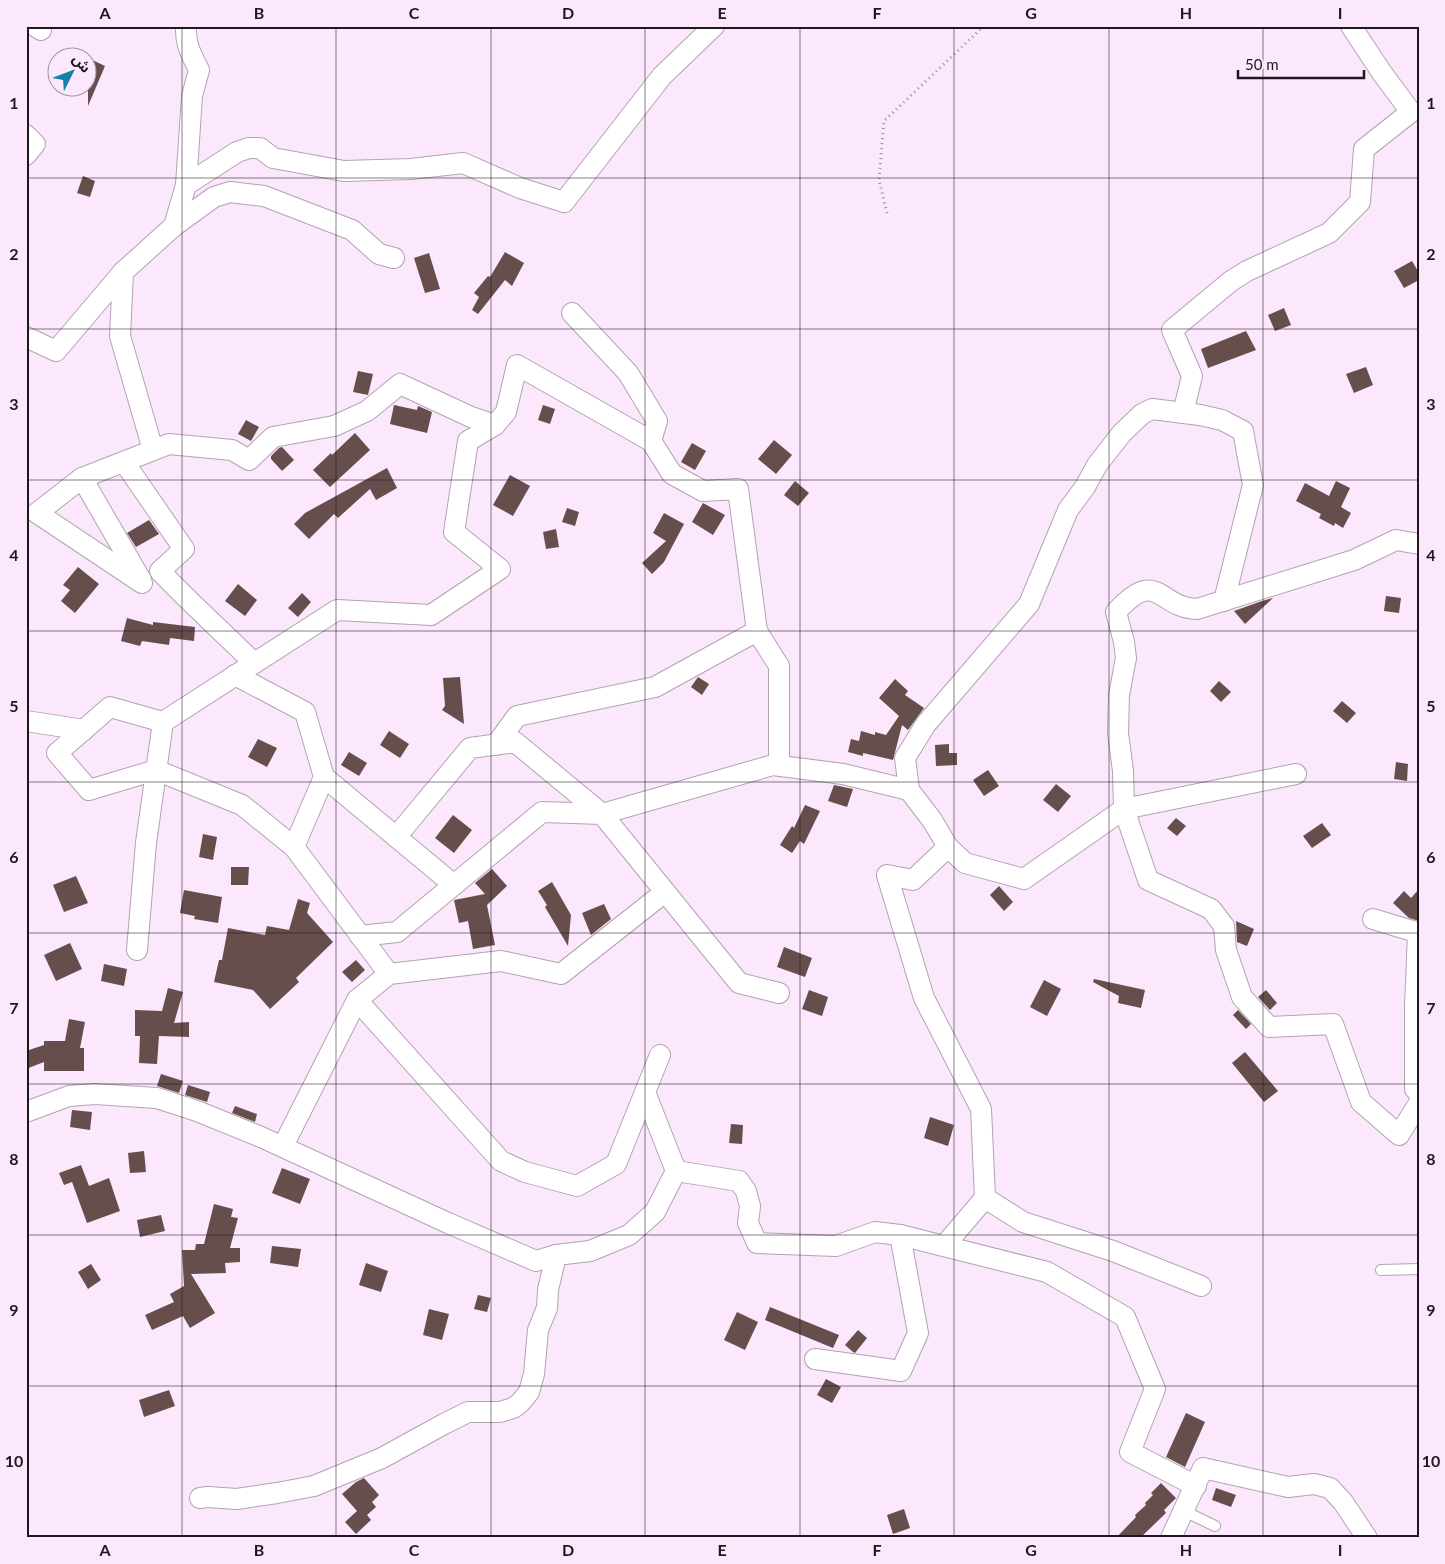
<svg xmlns="http://www.w3.org/2000/svg" width="1445" height="1564" font-family="Lato,'Noto Sans Arabic',sans-serif">
	<style>
		.building { fill: #664e4c }
		.lines { fill: none; stroke-linecap: round; stroke-linejoin: round }
		.service-casing { stroke: #b4a2b4; stroke-width: 12 }
		.minor-casing { stroke: #b4a2b4; stroke-width: 22 }
		.path { stroke: #9a8d9b; stroke-width: 3; stroke-dasharray: 1 4; stroke-linecap: butt }
		.service { stroke: #fff; stroke-width: 10 }
		.minor { stroke: #fff; stroke-width: 20 }
		.grid { fill: none; stroke: #1d171e; stroke-width: 1; stroke-opacity: 0.55 }
		.neatline { fill: none; stroke: #1d171e; stroke-width: 2 }
		.grid-label { font-size: 16px; text-anchor: middle; font-weight: bold; fill: #1d171e }
	</style>
	<rect width="100%" height="100%" fill="#fbe8fc"/>
	<g class="building">
		<path d="M88,58L105,66L88,106Z"/>
		<path d="M83,176L95,181L90,197L77,193Z"/>
		<path d="M505,252L524,263L512,286L505,280L478,314L472,310L479,297L474,293L488,276L490,277Z"/>
		<path d="M429,253L440,289L425,293L414,258Z"/>
		<path d="M1412,261L1419,273V280L1404,288L1394,271Z"/>
		<path d="M1284,308L1291,325L1275,331L1268,315Z"/>
		<path d="M1246,331L1256,350L1208,368L1201,349Z"/>
		<path d="M1366,367L1373,385L1354,393L1346,374Z"/>
		<path d="M358,371L373,374L368,395L353,392Z"/>
		<path d="M394,405L417,410L418,406L432,412L427,433L390,424Z"/>
		<path d="M543,405L555,409L550,424L538,420Z"/>
		<path d="M246,420L259,427L251,441L238,434Z"/>
		<path d="M355,433L370,450L330,487L313,470L331,453L332,455Z"/>
		<path d="M774,440L792,455L776,474L758,459Z"/>
		<path d="M692,443L706,451L695,470L681,462Z"/>
		<path d="M282,447L294,460L282,471L271,459V456L279,448Z"/>
		<path d="M387,468L397,488L376,500L370,489L338,518L334,514L309,539L294,524L305,513Z"/>
		<path d="M510,475L530,486L513,516L493,505Z"/>
		<path d="M795,481L809,493L798,506L784,495Z"/>
		<path d="M1336,481L1350,488L1341,507L1351,513L1343,528L1335,523L1334,526L1319,518L1321,514L1296,501L1305,483L1329,496Z"/>
		<path d="M703,503L725,515L713,535L692,522Z"/>
		<path d="M567,508L579,512L575,526L562,522Z"/>
		<path d="M664,513L684,524L664,562L652,574L642,563L666,541L653,533Z"/>
		<path d="M149,520L159,534L136,547L127,533Z"/>
		<path d="M556,529L559,547L546,549L543,532Z"/>
		<path d="M78,567L99,584L75,613L61,601L70,590L63,585Z"/>
		<path d="M238,584L257,600L245,616L225,601Z"/>
		<path d="M302,593L311,602L298,617L288,608Z"/>
		<path d="M1386,596L1401,598L1399,613L1384,611Z"/>
		<path d="M1273,598L1245,624L1234,611L1262,601Z"/>
		<path d="M127,618L153,625V622L195,627L194,641L170,638L169,645L142,641L140,646L121,641Z"/>
		<path d="M460,677L464,724L442,710L445,706L443,678Z"/>
		<path d="M698,677L709,684L702,695L691,687Z"/>
		<path d="M895,679L908,691L905,695L924,708L908,730L902,725L893,760L863,753V756L848,752L851,739L859,741L861,731L875,735V732L886,735L899,716L879,698Z"/>
		<path d="M1219,681L1231,692L1221,702L1210,691Z"/>
		<path d="M1342,701L1356,713L1347,723L1333,711Z"/>
		<path d="M389,731L409,744L400,758L380,745Z"/>
		<path d="M258,739L277,748L267,767L248,757Z"/>
		<path d="M949,744V753H957V765L936,766L935,745Z"/>
		<path d="M349,752L367,763L359,776L341,765Z"/>
		<path d="M1396,762L1408,764L1407,781L1394,779Z"/>
		<path d="M988,770L999,786L984,796L973,780Z"/>
		<path d="M1056,784L1071,796L1058,812L1043,800Z"/>
		<path d="M834,785L853,789L847,807L828,801Z"/>
		<path d="M805,805L820,811L804,844L800,841L792,853L780,845L792,826L794,828Z"/>
		<path d="M453,815L472,830L454,853L435,838Z"/>
		<path d="M1176,818L1186,826L1177,836L1167,828Z"/>
		<path d="M1322,823L1331,835L1312,848L1303,836Z"/>
		<path d="M203,834L217,837L213,860L199,857Z"/>
		<path d="M231,867H249L248,885H231Z"/>
		<path d="M492,869L507,886L487,905L495,945L473,949L468,921L459,923L454,900L485,894L475,883Z"/>
		<path d="M76,876L88,903L64,912L53,885Z"/>
		<path d="M552,882L571,915L568,946L545,907L547,905L538,891Z"/>
		<path d="M999,886L1013,902L1004,911L990,895Z"/>
		<path d="M1419,889V921L1409,918L1393,903L1404,891L1411,898Z"/>
		<path d="M184,890L222,897L218,923L194,919L195,916L180,913Z"/>
		<path d="M298,899L310,903L307,913L333,942L296,978L299,982L270,1009L253,990L214,982L219,960H222L228,928L265,935L267,926L289,930Z"/>
		<path d="M604,904L611,919L591,935L582,913Z"/>
		<path d="M1236,921L1254,929L1247,946L1237,942Z"/>
		<path d="M70,943L82,969L56,981L44,955Z"/>
		<path d="M784,947L812,958L805,977L777,967Z"/>
		<path d="M356,960L365,970L352,982L342,972Z"/>
		<path d="M104,964L127,969L124,986L101,981Z"/>
		<path d="M1094,979L1145,990L1141,1008L1118,1003L1119,996L1093,982Z"/>
		<path d="M1044,980L1061,989L1047,1016L1030,1007Z"/>
		<path d="M168,988L183,992L174,1023L189,1022V1037L159,1036L157,1064L139,1063L140,1036H135V1010L162,1011Z"/>
		<path d="M809,990L828,997L822,1016L802,1009Z"/>
		<path d="M1266,990L1277,1003L1270,1010L1258,997Z"/>
		<path d="M1238,1010L1251,1024L1246,1029L1233,1015Z"/>
		<path d="M69,1019L85,1022L80,1048H84V1071H44V1062L26,1069V1051L44,1045V1041H65Z"/>
		<path d="M1245,1052L1278,1091L1264,1102L1232,1063Z"/>
		<path d="M161,1074L183,1081L179,1093L157,1086Z"/>
		<path d="M188,1085L210,1092L207,1102L185,1095Z"/>
		<path d="M235,1106L257,1114L255,1122L232,1113Z"/>
		<path d="M72,1110L92,1112L90,1130L70,1127Z"/>
		<path d="M930,1117L954,1125L948,1146L924,1138Z"/>
		<path d="M731,1124L743,1125L742,1144L729,1143Z"/>
		<path d="M144,1151L146,1172L130,1173L128,1153Z"/>
		<path d="M81,1165L89,1186L109,1178L120,1211L87,1223L72,1182L64,1185L59,1173Z"/>
		<path d="M282,1168L310,1179L300,1204L272,1193Z"/>
		<path d="M214,1204L233,1209L231,1217L238,1218L230,1248H240V1262L225,1263L226,1273L191,1274L215,1313L190,1328L183,1316L152,1330L145,1315L174,1302L170,1294L184,1286L182,1250H195L196,1244H204Z"/>
		<path d="M161,1215L165,1231L140,1237L137,1220Z"/>
		<path d="M272,1246L301,1249L298,1267L270,1263Z"/>
		<path d="M366,1263L388,1271L381,1292L359,1285Z"/>
		<path d="M91,1264L101,1280L88,1289L78,1272Z"/>
		<path d="M478,1295L491,1298L487,1312L474,1309Z"/>
		<path d="M770,1307L839,1335L833,1348L765,1320Z"/>
		<path d="M429,1309L449,1314L442,1340L423,1335Z"/>
		<path d="M737,1312L758,1322L745,1350L724,1340Z"/>
		<path d="M858,1330L867,1338L855,1353L853,1352L845,1345Z"/>
		<path d="M826,1379L841,1387L832,1403L817,1395Z"/>
		<path d="M169,1390L175,1406L144,1417L139,1400Z"/>
		<path d="M1186,1413L1205,1422L1185,1467L1166,1457Z"/>
		<path d="M364,1478L379,1495L372,1502L376,1507L367,1515L371,1520L356,1534L345,1522L357,1511L342,1494L356,1482Z"/>
		<path d="M1161,1483L1176,1498L1164,1510L1166,1513L1140,1538H1116L1136,1517L1135,1515L1146,1505L1145,1503L1153,1495L1151,1493Z"/>
		<path d="M1216,1488L1236,1495L1231,1507L1212,1500Z"/>
		<path d="M904,1509L910,1528L893,1534L887,1515Z"/>
	</g>
	<g class="lines">
		<g class="service-casing">
			<g id="service">
				<path d="M1381,1270L1419,1269"/>
				<path d="M1184,1511L1215,1526"/>
			</g>
		</g>
		<g class="minor-casing">
			<g id="minor">
				<path d="M35,26L41,30"/>
				<path d="M26,135L35,144L26,155"/>
				<path d="M186,185L237,152L249,148H260L273,158L344,171L411,169L463,163L520,188L564,202L662,76L714,26"/>
				<path d="M174,226L214,197L230,192L264,196L352,230L379,254L394,258"/>
				<path d="M123,272L120,336L153,450"/>
				<path d="M26,337L56,351L123,272L174,226L186,185L192,96L199,70C191,54 185,44 186,26"/>
				<path d="M1183,413L1192,376L1172,330L1231,281L1247,271L1329,233L1360,202L1364,149L1411,112L1382,73L1351,26"/>
				<path d="M651,441L672,474L703,491L738,489L757,631L779,666V765"/>
				<path d="M124,462L184,549L160,571C190,603 223,632 254,663"/>
				<path d="M82,478L141,580"/>
				<path d="M1419,544L1396,540L1354,560L1197,609C1158,608 1158,566 1116,612L1124,642L1126,658L1119,695L1118,733L1123,771L1124,809L1148,880L1211,909L1224,926L1226,950L1242,997L1269,1027L1333,1024L1361,1102L1399,1135L1419,1103"/>
				<path d="M142,583L37,513L82,478L169,444L232,450L249,460L273,437L334,426L367,411L400,384L471,417L495,425"/>
				<path d="M235,675L305,712L324,777L294,847"/>
				<path d="M26,721L84,730"/>
				<path d="M163,722L110,707L57,753L89,790L156,770L242,805L294,847L389,974"/>
				<path d="M496,745L517,716L655,687L757,631"/>
				<path d="M324,777L454,885"/>
				<path d="M909,790L905,758L926,724L1029,604L1068,510L1085,487L1097,465L1122,433L1142,414L1152,409L1200,415L1222,420L1243,431L1253,485L1224,601"/>
				<path d="M396,837L470,748L515,742L602,814L773,765L843,774L909,790L932,820L948,847L965,863L1024,879L1124,809L1296,774"/>
				<path d="M1373,919L1419,933"/>
				<path d="M1418,933L1415,1007V1089L1419,1093"/>
				<path d="M360,936L397,932L542,812L602,814L739,983L779,993"/>
				<path d="M137,950L146,843L163,722L337,610L431,615L500,569L454,532L468,441L495,425L506,412L517,365L651,441L657,421L628,373L572,313"/>
				<path d="M357,1000L501,1161L525,1172L577,1186L616,1164L660,1055"/>
				<path d="M645,1092L676,1171"/>
				<path d="M26,1112L69,1096L95,1094L157,1098L197,1111L261,1137L448,1223L536,1261L556,1255L590,1251L629,1235L655,1212L676,1171L739,1181L746,1191L750,1206L748,1223L757,1243L836,1246L875,1232L900,1235L1047,1272L1125,1317L1155,1389L1130,1452L1196,1486"/>
				<path d="M283,1146L357,1000L389,974L501,961L561,974L665,892"/>
				<path d="M985,1198L1023,1222L1113,1251L1201,1286"/>
				<path d="M944,1246L985,1198L981,1109L924,998L887,875L913,880L948,847"/>
				<path d="M815,1359L901,1371L918,1333L900,1235"/>
				<path d="M200,1498L208,1497L237,1499L277,1493L314,1486L382,1458L444,1424L468,1412H500L513,1408L520,1403L529,1392L534,1374L538,1330L547,1308L548,1290L556,1255"/>
				<path d="M1171,1538L1203,1468L1288,1487L1314,1484L1330,1488L1343,1502L1367,1538"/>
			</g>
		</g>
		<path class="path" d="M887,213L879,180L884,121L984,26"/>
		<use href="#service" class="service"/>
		<use href="#minor" class="minor"/>
	</g>
	<path class="grid" d="M182,26V1538M336,26V1538M491,26V1538M645,26V1538M800,26V1538M954,26V1538M1109,26V1538M1263,26V1538M26,178H1419M26,329H1419M26,480H1419M26,631H1419M26,782H1419M26,933H1419M26,1084H1419M26,1235H1419M26,1386H1419"/>
	<rect width="1445" height="1564" fill="none" stroke="#fbe8fc" stroke-width="55"/>
	<g transform="translate(72 72) rotate(48)"><circle r="24" fill="#fbe8fc" stroke="#a294a3"/>
	<path d="M0-4L9 19L0 12L-9 19Z" fill="#1380a8"/>
	<text y="-8" font-size="14" font-weight="bold" text-anchor="middle" fill="#1d171e">ش</text>
	</g>
	<path d="M1238 70v8h126v-8" fill="none" stroke="#1d171e" stroke-width="2.5"/>
	<text x="1245" y="70" font-size="15" fill="#1d171e" stroke="#fbe8fc" stroke-width="4" paint-order="stroke">50 m</text>
	<rect x="28" y="28" width="1390" height="1508" class="neatline"/>
	<g class="grid-label">
		<text x="105" y="19">A</text>
		<text x="259" y="19">B</text>
		<text x="414" y="19">C</text>
		<text x="568" y="19">D</text>
		<text x="722" y="19">E</text>
		<text x="877" y="19">F</text>
		<text x="1031" y="19">G</text>
		<text x="1186" y="19">H</text>
		<text x="1340" y="19">I</text>
		<text x="14" y="109">1</text>
		<text x="1431" y="109">1</text>
		<text x="14" y="260">2</text>
		<text x="1431" y="260">2</text>
		<text x="14" y="410">3</text>
		<text x="1431" y="410">3</text>
		<text x="14" y="561">4</text>
		<text x="1431" y="561">4</text>
		<text x="14" y="712">5</text>
		<text x="1431" y="712">5</text>
		<text x="14" y="863">6</text>
		<text x="1431" y="863">6</text>
		<text x="14" y="1014">7</text>
		<text x="1431" y="1014">7</text>
		<text x="14" y="1165">8</text>
		<text x="1431" y="1165">8</text>
		<text x="14" y="1316">9</text>
		<text x="1431" y="1316">9</text>
		<text x="14" y="1467">10</text>
		<text x="1431" y="1467">10</text>
		<text x="105" y="1556">A</text>
		<text x="259" y="1556">B</text>
		<text x="414" y="1556">C</text>
		<text x="568" y="1556">D</text>
		<text x="722" y="1556">E</text>
		<text x="877" y="1556">F</text>
		<text x="1031" y="1556">G</text>
		<text x="1186" y="1556">H</text>
		<text x="1340" y="1556">I</text>
	</g>
</svg>
